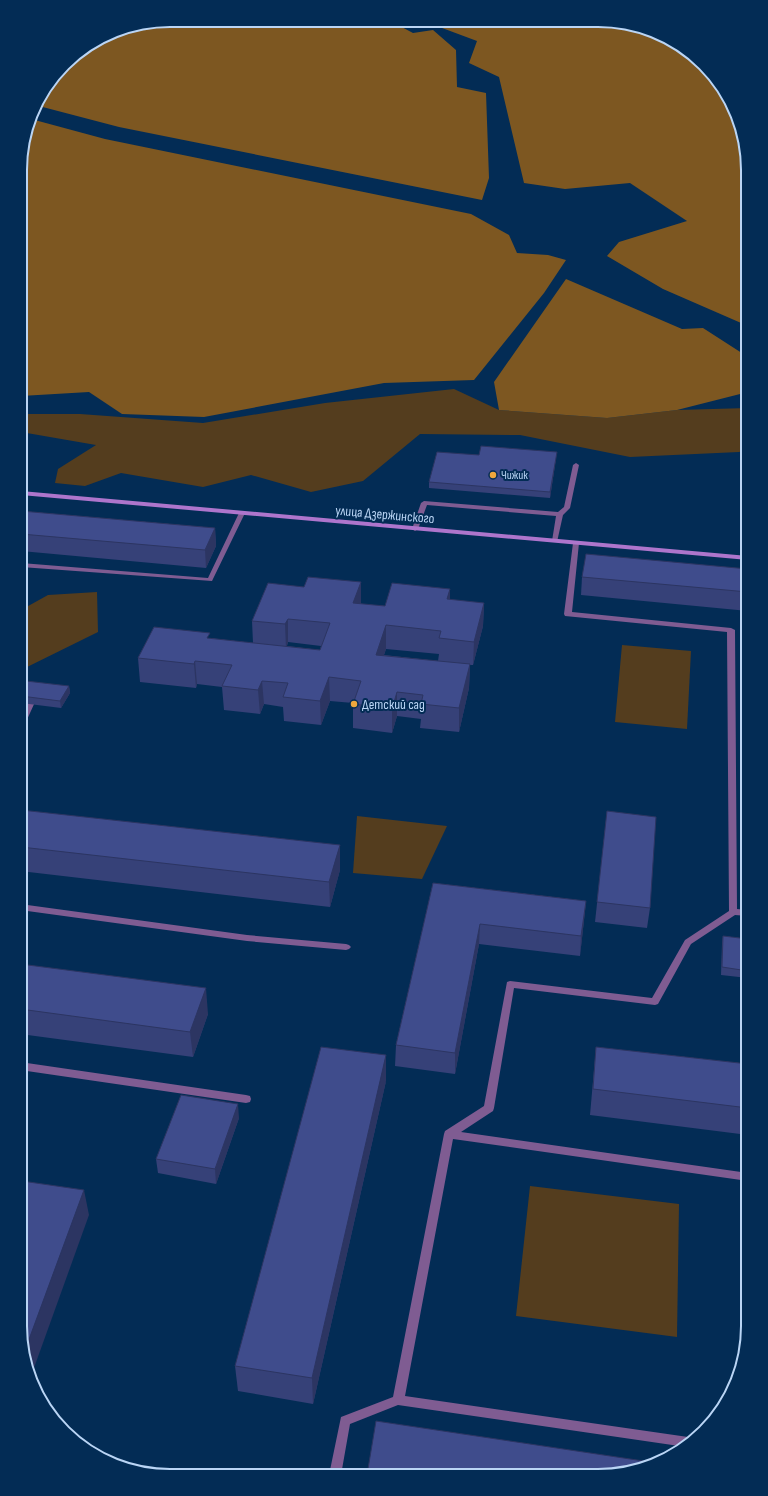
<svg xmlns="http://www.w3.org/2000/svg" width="768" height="1496" font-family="'Sofia Sans Condensed',sans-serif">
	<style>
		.green { fill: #543d1e }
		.forest { fill: #7d5721 }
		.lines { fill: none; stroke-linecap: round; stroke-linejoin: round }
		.lane { fill: #7f5c92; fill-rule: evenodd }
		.secondary { fill: #ae75cc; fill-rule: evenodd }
		.wall { fill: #364178; fill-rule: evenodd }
		.shaded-wall { fill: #2c3562 }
		.building { fill: #3f4c8c; stroke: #2c3562 }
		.poi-dot { fill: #eea73d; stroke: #032c55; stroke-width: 1.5 }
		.labels { text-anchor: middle; stroke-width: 4; stroke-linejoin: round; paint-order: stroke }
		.far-poi-label { font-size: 12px; fill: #bad5f5; stroke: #032c55; text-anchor: start }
		.street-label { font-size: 14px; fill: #bad5f5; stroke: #032c55 }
		.poi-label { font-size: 14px; fill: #bad5f5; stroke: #032c55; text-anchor: start }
		.rim { fill: none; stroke: #bad5f5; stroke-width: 2 }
	</style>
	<rect width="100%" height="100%" fill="#032c55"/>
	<g class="green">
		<path d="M454,389L499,410L607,418L677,410L748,408V450L739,452L630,457L520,435L420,434L363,481L311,492L251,475L203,487L121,473L85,486L55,483L58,469L96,445L21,432V414H80L203,423L325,403Z"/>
		<path d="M97,592L98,632L21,670V610L48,595Z"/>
		<path d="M622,645L691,651L687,729L615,722Z"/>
		<path d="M357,816L447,826L422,879L353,873Z"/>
		<path d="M530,1186L679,1204L677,1337L516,1316Z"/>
	</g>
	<g class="forest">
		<path d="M170,20L398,21L396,24L413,33L433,30L456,50L457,87L486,93L489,178L482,200L119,127L35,105L71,57L113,31Z"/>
		<path d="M426,22L627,23L665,36L697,57L723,87L740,122L748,170V326L663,289L607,256L619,242L687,221L630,183L565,189L524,183L499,77L469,63L477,41Z"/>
		<path d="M31,119L105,139L471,214L509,235L517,253L548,255L566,260L544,293L474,380L384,383L204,417L122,414L89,392L21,396V150Z"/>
		<path d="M566,279L682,329L703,328L748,357V392L677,410L607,418L499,410L494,382Z"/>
	</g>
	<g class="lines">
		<g class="lane">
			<path d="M576,463L579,465L570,508L563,515L557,542H553L552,541L556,516L427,505L418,529L415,531L412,529L421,503L424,501L558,512L564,507L573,465Z"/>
			<path d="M242,511L245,513L212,581L21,567V563L208,578L239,513Z"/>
			<path d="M576,541L579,543L572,612L731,628L735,630L737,909L748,910V916L735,915L691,944L658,1004L655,1005L514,988L494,1108L493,1111L461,1132L748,1173V1181L453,1139L405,1396L695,1438L686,1447L398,1405L350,1424L341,1475H329L341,1417L393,1397L444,1134L445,1131L484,1106L507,982L510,981L652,998L685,940L729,911L727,632L565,616L564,614L573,543Z"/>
			<path d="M21,687L36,689L40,691L25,724L21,726V716L31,693L21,691Z"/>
			<path d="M20,904L247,935L346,944L349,945L351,947L349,949L346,950L247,941L20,910Z"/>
			<path d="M20,1062L246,1095L250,1096L251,1099L250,1102L246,1103L20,1070Z"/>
		</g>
		<path class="secondary" d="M21,491L748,556V560L21,495Z"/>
	</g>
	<g class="wall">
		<path d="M479,455L556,458L550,498L429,488V482Z"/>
		<path d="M21,511L215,528L216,546L206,568L21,551Z"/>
		<path d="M748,569V611L581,595L582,577Z"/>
		<path d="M361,582V604L385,606L450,600L484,603L483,626L473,665H470L469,688L459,732L420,728L421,719L397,716L392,733L353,728V703L330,701L321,725L284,721L283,707L264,704L260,714L224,710L222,687L197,684L196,688L140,682L138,658L210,638L253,643L252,621L304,587ZM288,642L321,646L320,650L287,646ZM386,649L439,654L438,661L384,655Z"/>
		<path d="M69,686L70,693L61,708L21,703V690Z"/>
		<path d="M21,810L340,870L330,907L20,871Z"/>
		<path d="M607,811L650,908L647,928L595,922Z"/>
		<path d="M433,883L586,901L580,956L479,944L455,1074L395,1066L396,1045Z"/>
		<path d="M723,936L748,939V978L721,975L722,943Z"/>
		<path d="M20,964L208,1014L193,1057L20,1034Z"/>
		<path d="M596,1047L748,1064V1135L590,1115Z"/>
		<path d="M386,1081L313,1404L238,1391L235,1366Z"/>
		<path d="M239,1118L216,1184L158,1173L156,1159Z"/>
	</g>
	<g class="shaded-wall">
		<path d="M557,452L556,458L550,498V492Z"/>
		<path d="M215,528L216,546L206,568L205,550Z"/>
		<path d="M361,582V605L353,603Z"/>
		<path d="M450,589V612L447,599Z"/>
		<path d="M484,603L483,626L473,665L474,642Z"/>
		<path d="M288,619V642L286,648L285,624Z"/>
		<path d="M386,625V649L376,678V655Z"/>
		<path d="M195,661L197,684L196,688L194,664Z"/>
		<path d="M470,664L469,688L459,732V708Z"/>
		<path d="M329,677L330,701L321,725L320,701Z"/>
		<path d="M262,681L264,704L260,714L258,690Z"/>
		<path d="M69,686L70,693L61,708L60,701Z"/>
		<path d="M397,692V716L392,733V709Z"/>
		<path d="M340,845V870L330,907L329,882Z"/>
		<path d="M586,901L584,921L580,956L581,936Z"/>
		<path d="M480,924L479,944L455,1074V1053Z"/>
		<path d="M206,988L208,1014L193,1057L190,1032Z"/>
		<path d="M386,1055V1081L313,1404L312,1378Z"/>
		<path d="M238,1104L239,1118L216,1184L215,1169Z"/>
		<path d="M84,1190L89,1215L30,1379L28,1374L24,1353Z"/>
	</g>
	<g class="building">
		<path d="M481,446L557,452L550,492L429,482L437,452L479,455Z"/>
		<path d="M21,511L215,528L205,550L21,534Z"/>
		<path d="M586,554L748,569V592L582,577Z"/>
		<path d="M308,577L361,582L353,603L385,606L392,583L450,589L447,599L484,603L474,642L439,638L441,631L386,625L376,655L470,664L459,708L421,704L423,695L397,692L392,709L353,704L361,681L329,677L320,701L283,697L288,683L262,681L258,690L222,686L232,665L195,661L194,664L138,658L154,627L210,633L207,638L320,650L330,623L288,619L285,624L252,621L268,583L304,587Z"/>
		<path d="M26,681L69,686L60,701L21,696V690Z"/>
		<path d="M21,810L340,845L329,882L21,847Z"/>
		<path d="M607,811L656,817L650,908L597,902Z"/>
		<path d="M433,883L586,901L581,936L480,924L455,1053L396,1045Z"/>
		<path d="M723,936L748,939V971L722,967Z"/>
		<path d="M20,964L206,988L190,1032L20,1009Z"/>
		<path d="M321,1047L386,1055L312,1378L235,1366Z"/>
		<path d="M596,1047L748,1064V1108L593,1089Z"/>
		<path d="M181,1095L238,1104L215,1169L156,1159Z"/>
		<path d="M22,1181L84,1190L24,1353L20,1326V1187Z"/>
		<path d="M376,1421L657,1463L646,1468L598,1476L367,1475Z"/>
	</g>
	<g class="poi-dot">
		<circle cx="493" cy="475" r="4"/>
		<circle cx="354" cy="704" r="4"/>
	</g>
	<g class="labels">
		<g class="far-poi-label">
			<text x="501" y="479">Чижик</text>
		</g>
		<g class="street-label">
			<text transform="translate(385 514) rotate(5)" y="5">улица Дзержинского</text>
		</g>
		<g class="poi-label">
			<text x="362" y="709">Детский сад</text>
		</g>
	</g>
	<path d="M0 0H768V1496H0ZM170 27H598A143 143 0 0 1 741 170V1326A143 143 0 0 1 598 1469H170A143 143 0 0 1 27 1326V170A143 143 0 0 1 170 27Z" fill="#032c55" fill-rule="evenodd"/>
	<path class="rim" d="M170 27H598A143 143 0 0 1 741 170V1326A143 143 0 0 1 598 1469H170A143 143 0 0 1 27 1326V170A143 143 0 0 1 170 27Z"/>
</svg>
